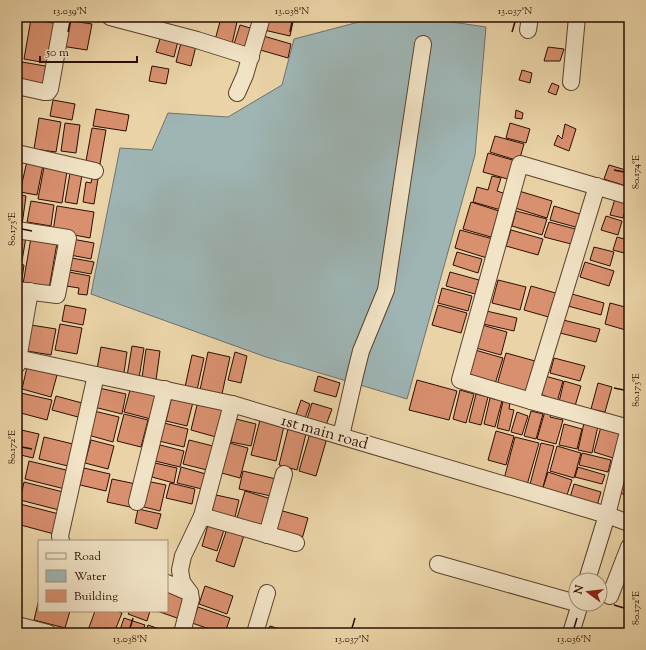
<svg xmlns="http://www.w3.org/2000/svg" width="646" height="650" font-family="'Sorts Mill Goudy',serif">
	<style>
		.water { fill: #9eb5b4; stroke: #70726d }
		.building { fill: #d9906f; stroke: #2b0e02 }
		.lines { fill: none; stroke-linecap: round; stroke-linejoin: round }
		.minor-casing { stroke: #5b402b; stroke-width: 18 }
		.minor { stroke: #f1e3c6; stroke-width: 16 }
		.ticks { fill: none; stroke: #2b0e02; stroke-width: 1.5 }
		.labels { text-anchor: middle; stroke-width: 3.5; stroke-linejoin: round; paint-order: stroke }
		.street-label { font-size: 16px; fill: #2b0e02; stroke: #f1e3c6 }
		.neatline { fill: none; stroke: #2b0e02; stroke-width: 1.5 }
		.ticks-label { font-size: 10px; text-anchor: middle; fill: #2b0e02 }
	</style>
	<rect width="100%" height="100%" fill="#ead4a7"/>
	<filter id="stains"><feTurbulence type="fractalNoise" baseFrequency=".005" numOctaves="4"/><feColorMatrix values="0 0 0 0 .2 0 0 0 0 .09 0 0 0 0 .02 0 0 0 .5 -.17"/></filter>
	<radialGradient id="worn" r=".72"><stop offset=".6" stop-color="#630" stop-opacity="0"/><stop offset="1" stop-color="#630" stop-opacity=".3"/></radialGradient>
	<path class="water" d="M378,17H418L486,27L475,155L407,399L266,357L91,294L120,148L152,150L168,113L228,117L282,85L294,39Z"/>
	<g class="building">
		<path d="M267,17H294L290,36L264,30Z"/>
		<path d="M221,18L237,22L232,44L215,40Z"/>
		<path d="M31,19L59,24L53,64L24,59Z"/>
		<path d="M65,20L92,24L87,50L61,46Z"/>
		<path d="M240,25L257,30L252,49L234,44Z"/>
		<path d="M162,32L179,37L174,57L156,52Z"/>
		<path d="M260,35L291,44L288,58L257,49Z"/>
		<path d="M182,39L197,42L191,66L176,62Z"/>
		<path d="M548,47L564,49L560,61H544Z"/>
		<path d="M22,62L51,67L48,85L19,79Z"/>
		<path d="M152,66L169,69L166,84L149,81Z"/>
		<path d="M522,70L532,73L530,83L519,80Z"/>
		<path d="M552,83L559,86L556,95L548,92Z"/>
		<path d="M53,100L75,104L72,120L50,116Z"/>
		<path d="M96,109L129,115L126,131L93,126Z"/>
		<path d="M516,110L523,113L522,119L515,118Z"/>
		<path d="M39,118L61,122L56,152L34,149Z"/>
		<path d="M65,123L80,125L76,153L61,151Z"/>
		<path d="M510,123L530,129L526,143L506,138Z"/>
		<path d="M565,124L576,129L569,151L554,145L558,135L562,139Z"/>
		<path d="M92,128L106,130L100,164L86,161Z"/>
		<path d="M495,136L524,144L519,161L490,152Z"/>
		<path d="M488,153L516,161L511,180L483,172Z"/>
		<path d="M27,161L43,165L37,195L20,192Z"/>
		<path d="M609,165L629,171V187L604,179Z"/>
		<path d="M44,167L67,171L62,203L38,199Z"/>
		<path d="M70,173L82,175L77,204L65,202Z"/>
		<path d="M492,176L501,178L497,191L506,194L501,210L473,202L477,187L488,190Z"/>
		<path d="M92,178L98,179L94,204L83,202L86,182L91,183Z"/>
		<path d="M519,191L552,201L547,218L515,208Z"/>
		<path d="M17,194L26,196L22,225H17Z"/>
		<path d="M615,199L627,203L623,218L610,215Z"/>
		<path d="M31,201L54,205L51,226L27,222Z"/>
		<path d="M471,202L499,211L491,237L463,229Z"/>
		<path d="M57,206L94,212L90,238L53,231Z"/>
		<path d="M554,206L583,215L579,228L550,220Z"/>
		<path d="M516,211L547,219L542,235L512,226Z"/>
		<path d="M606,216L622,221L618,235L601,230Z"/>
		<path d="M549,222L579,230L575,245L544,237Z"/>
		<path d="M460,230L493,239L487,258L455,248Z"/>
		<path d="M511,230L543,239L538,255L506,246Z"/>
		<path d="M17,235L26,237L22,261L17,260Z"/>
		<path d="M617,237L628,240L624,253L613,250Z"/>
		<path d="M31,238L57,243L49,289L23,284Z"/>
		<path d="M72,239L94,243L91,259L70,255Z"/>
		<path d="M594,247L614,252L610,266L590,260Z"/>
		<path d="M457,252L482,259L478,273L453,265Z"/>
		<path d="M66,257L94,262L91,274L64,269Z"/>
		<path d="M585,262L614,271L609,286L580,277Z"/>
		<path d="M17,264L24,265L21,286L17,285Z"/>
		<path d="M69,272L90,276L87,295L78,294L79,288L66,286Z"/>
		<path d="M450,272L479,280L475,294L446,286Z"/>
		<path d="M498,280L526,287L520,310L492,303Z"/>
		<path d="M531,286L559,294L552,318L524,310Z"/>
		<path d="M442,288L472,296L468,311L438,303Z"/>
		<path d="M572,294L604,303L601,315L568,306Z"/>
		<path d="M17,299L21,300L19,314L17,313Z"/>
		<path d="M610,303L629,308V331L605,324Z"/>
		<path d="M65,305L86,309L83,325L62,321Z"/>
		<path d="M438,305L467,313L461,333L432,325Z"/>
		<path d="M482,310L517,318L514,331L479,323Z"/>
		<path d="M563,320L600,329L596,342L560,333Z"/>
		<path d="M60,324L82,328L77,354L55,350Z"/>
		<path d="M31,325L56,329L51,355L27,351Z"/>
		<path d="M482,325L507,332L501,355L476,348Z"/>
		<path d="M132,346L144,348L139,378L127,376Z"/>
		<path d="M101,347L127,352L124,373L97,369Z"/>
		<path d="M146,349L160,351L156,380L142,378Z"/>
		<path d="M475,350L503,358L495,384L468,376Z"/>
		<path d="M208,352L230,357L222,394L200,390Z"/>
		<path d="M235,352L247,356L241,383L228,380Z"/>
		<path d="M506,353L535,361L526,394L497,385Z"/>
		<path d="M192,355L204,358L197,390L185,387Z"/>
		<path d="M554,358L585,366L580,381L550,373Z"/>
		<path d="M27,367L57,375L51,397L22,389Z"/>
		<path d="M318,376L340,383L336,397L314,391Z"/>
		<path d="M545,376L563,381L557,402L546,399V396L539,394Z"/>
		<path d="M417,380L457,391L449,420L409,410Z"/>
		<path d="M564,381L581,386L575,406L559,402Z"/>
		<path d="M598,383L612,387L605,412L591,409Z"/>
		<path d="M99,388L126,394L122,414L94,407Z"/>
		<path d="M130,390L156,396L151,419L124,412Z"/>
		<path d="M460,390L474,394L466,423L453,419Z"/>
		<path d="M21,393L52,400L47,420L17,412Z"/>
		<path d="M476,394L488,397L481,425L469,422Z"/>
		<path d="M56,396L82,403L78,417L52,410Z"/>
		<path d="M172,396L193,402L187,426L166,421Z"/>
		<path d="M490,398L502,401L495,427L484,424Z"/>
		<path d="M301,400L310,404L304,421L295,418Z"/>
		<path d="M198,401L224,407L216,437L191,430Z"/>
		<path d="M503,401L510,403L509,409L514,410L509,431L497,428Z"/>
		<path d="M312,403L332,409L326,425L307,419Z"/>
		<path d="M94,411L119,417L113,442L88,435Z"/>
		<path d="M531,411L543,414L536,439L524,436Z"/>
		<path d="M545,411L552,413L550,417L563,420L556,444L537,439Z"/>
		<path d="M517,412L528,416L522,435L511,432Z"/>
		<path d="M124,414L148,420L141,447L117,441Z"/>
		<path d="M236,419L256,424L251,446L231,442Z"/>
		<path d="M260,420L284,426L276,461L251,455Z"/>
		<path d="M164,423L188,429L184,447L159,441Z"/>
		<path d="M584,423L598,426L592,453L578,450Z"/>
		<path d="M602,423L621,429L613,458L594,452Z"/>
		<path d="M564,424L582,429L577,449L559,445Z"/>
		<path d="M17,429L39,434L33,458L17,454Z"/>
		<path d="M288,429L306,434L297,470L279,465Z"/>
		<path d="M496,431L514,436L506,465L488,460Z"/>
		<path d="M310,433L327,438L316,476L299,471Z"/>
		<path d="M44,437L73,444L68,466L39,459Z"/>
		<path d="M515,437L539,443L527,485L504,479Z"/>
		<path d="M91,440L114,446L108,469L85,463Z"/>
		<path d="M189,440L213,446L207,470L183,464Z"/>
		<path d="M226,442L248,448L240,478L218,472Z"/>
		<path d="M541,443L554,446L542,491L529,488Z"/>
		<path d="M160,445L184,451L180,467L155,461Z"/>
		<path d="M557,446L581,453L574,478L550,471Z"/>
		<path d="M582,453L611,460L608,472L579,465Z"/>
		<path d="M29,461L70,471L65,489L25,479Z"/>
		<path d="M155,463L177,468L174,483L152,477Z"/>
		<path d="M181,467L206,474L202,489L177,483Z"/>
		<path d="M578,467L605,475L602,484L575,477Z"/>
		<path d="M84,468L110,474L106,491L80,485Z"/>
		<path d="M243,471L276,479L271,496L239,489Z"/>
		<path d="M548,472L572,480L566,498L542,491Z"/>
		<path d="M112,479L136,484L130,507L107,502Z"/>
		<path d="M622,479L629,482V496L617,492Z"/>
		<path d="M146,481L166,485L160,511L140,506Z"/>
		<path d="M24,482L63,492L59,510L20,500Z"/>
		<path d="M170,483L195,489L192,504L166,498Z"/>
		<path d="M574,484L601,492L596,509L569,501Z"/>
		<path d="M245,491L271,499L262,526L237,518Z"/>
		<path d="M216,495L239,500L234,521L211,515Z"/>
		<path d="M20,504L59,514L54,534L17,524V518Z"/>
		<path d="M138,509L161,514L157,529L135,523Z"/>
		<path d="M279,510L308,518L302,539L274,531Z"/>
		<path d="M208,525L224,530L217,551L202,546Z"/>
		<path d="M228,526L245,532L234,567L216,561Z"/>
		<path d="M205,586L233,596L227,614L199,604Z"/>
		<path d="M167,590L187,597L180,619L157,611H167Z"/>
		<path d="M39,599V611H70L65,628L34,620Z"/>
		<path d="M198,607L230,618L225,633H221L192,623Z"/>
		<path d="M95,611H117L122,613L114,633H87Z"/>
		<path d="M130,611H150L147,621L128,614Z"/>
		<path d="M124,618L145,625L142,633H119Z"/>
		<path d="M148,625L171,633H145Z"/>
		<path d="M270,626L293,633H267Z"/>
	</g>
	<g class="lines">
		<g class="minor-casing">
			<g id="minor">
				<path d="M110,17L197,40L251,57"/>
				<path d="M528,30L530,17"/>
				<path d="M571,82L577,17"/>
				<path d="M17,86L44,92H48L50,89L63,17"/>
				<path d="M237,93L245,75L262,17"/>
				<path d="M17,153L95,171"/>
				<path d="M17,230L68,238L57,295L17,290"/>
				<path d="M17,358L96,375L232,404L607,515L629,523"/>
				<path d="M17,365L30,291"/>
				<path d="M531,401L597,186"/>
				<path d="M629,428L531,401L460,380L520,164L629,196"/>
				<path d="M341,436L355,375L361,351L386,290L423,44"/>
				<path d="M137,502L165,389"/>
				<path d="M202,516L296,543"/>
				<path d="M267,535L284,474"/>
				<path d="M61,541L60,536L96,375"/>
				<path d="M438,564L576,603"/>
				<path d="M587,580L607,515L629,428"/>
				<path d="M167,583L190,593"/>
				<path d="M610,596L629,547"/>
				<path d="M17,625L48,633"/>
				<path d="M182,633L191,599L190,593L182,582L180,570L183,556L202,516L232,404"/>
				<path d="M255,633L267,593"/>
				<path d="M571,633L580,604"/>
			</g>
		</g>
		<use href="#minor" class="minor"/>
	</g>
	<path class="ticks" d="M68,32L70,22M290,32L292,22M512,32L515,22M614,170L624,172M22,229L32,231M614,388L624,390M22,447L32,449M614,605L624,608M130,628L133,618M352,628L355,618M574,628L577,618"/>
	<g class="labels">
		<g class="street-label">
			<text transform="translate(325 431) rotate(16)" y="6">1st main road</text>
		</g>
	</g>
	<rect width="646" height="650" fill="none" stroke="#ead4a7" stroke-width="44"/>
	<rect x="38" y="540" width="130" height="72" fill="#f1e3c6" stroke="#a28e78"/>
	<rect x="46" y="553" width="20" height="6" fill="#f1e3c6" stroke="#a28e78"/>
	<text x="74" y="560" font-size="12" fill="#2b0e02">Road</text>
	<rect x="46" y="570" width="20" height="12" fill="#9eb5b4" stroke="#a28e78"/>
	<text x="74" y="580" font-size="12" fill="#2b0e02">Water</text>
	<rect x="46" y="590" width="20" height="12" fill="#d9906f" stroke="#a28e78"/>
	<text x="74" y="600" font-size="12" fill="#2b0e02">Building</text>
	<g transform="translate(588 592) rotate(285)"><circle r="19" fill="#f1e3c6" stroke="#a28e78"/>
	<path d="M0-3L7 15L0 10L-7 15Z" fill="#8f2418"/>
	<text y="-6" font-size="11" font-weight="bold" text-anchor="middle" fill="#2b0e02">N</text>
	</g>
	<path d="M40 56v6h97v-6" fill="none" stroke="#2b0e02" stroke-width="2"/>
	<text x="46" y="56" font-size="12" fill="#2b0e02" stroke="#f1e3c6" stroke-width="3" paint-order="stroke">50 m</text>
	<rect x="22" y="22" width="602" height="606" class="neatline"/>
	<g class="ticks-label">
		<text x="70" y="14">13.039°N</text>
		<text x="292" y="14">13.038°N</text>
		<text x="515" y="14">13.037°N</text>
		<text transform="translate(635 172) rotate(-90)" y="4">80.174°E</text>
		<text transform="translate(11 229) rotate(-90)" y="4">80.173°E</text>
		<text transform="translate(635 390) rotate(-90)" y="4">80.173°E</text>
		<text transform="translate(11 447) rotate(-90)" y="4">80.172°E</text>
		<text transform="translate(635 608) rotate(-90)" y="4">80.172°E</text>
		<text x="130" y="642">13.038°N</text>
		<text x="352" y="642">13.037°N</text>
		<text x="574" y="642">13.036°N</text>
	</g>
	<rect width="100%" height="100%" filter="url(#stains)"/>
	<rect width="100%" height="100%" fill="url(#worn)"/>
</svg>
